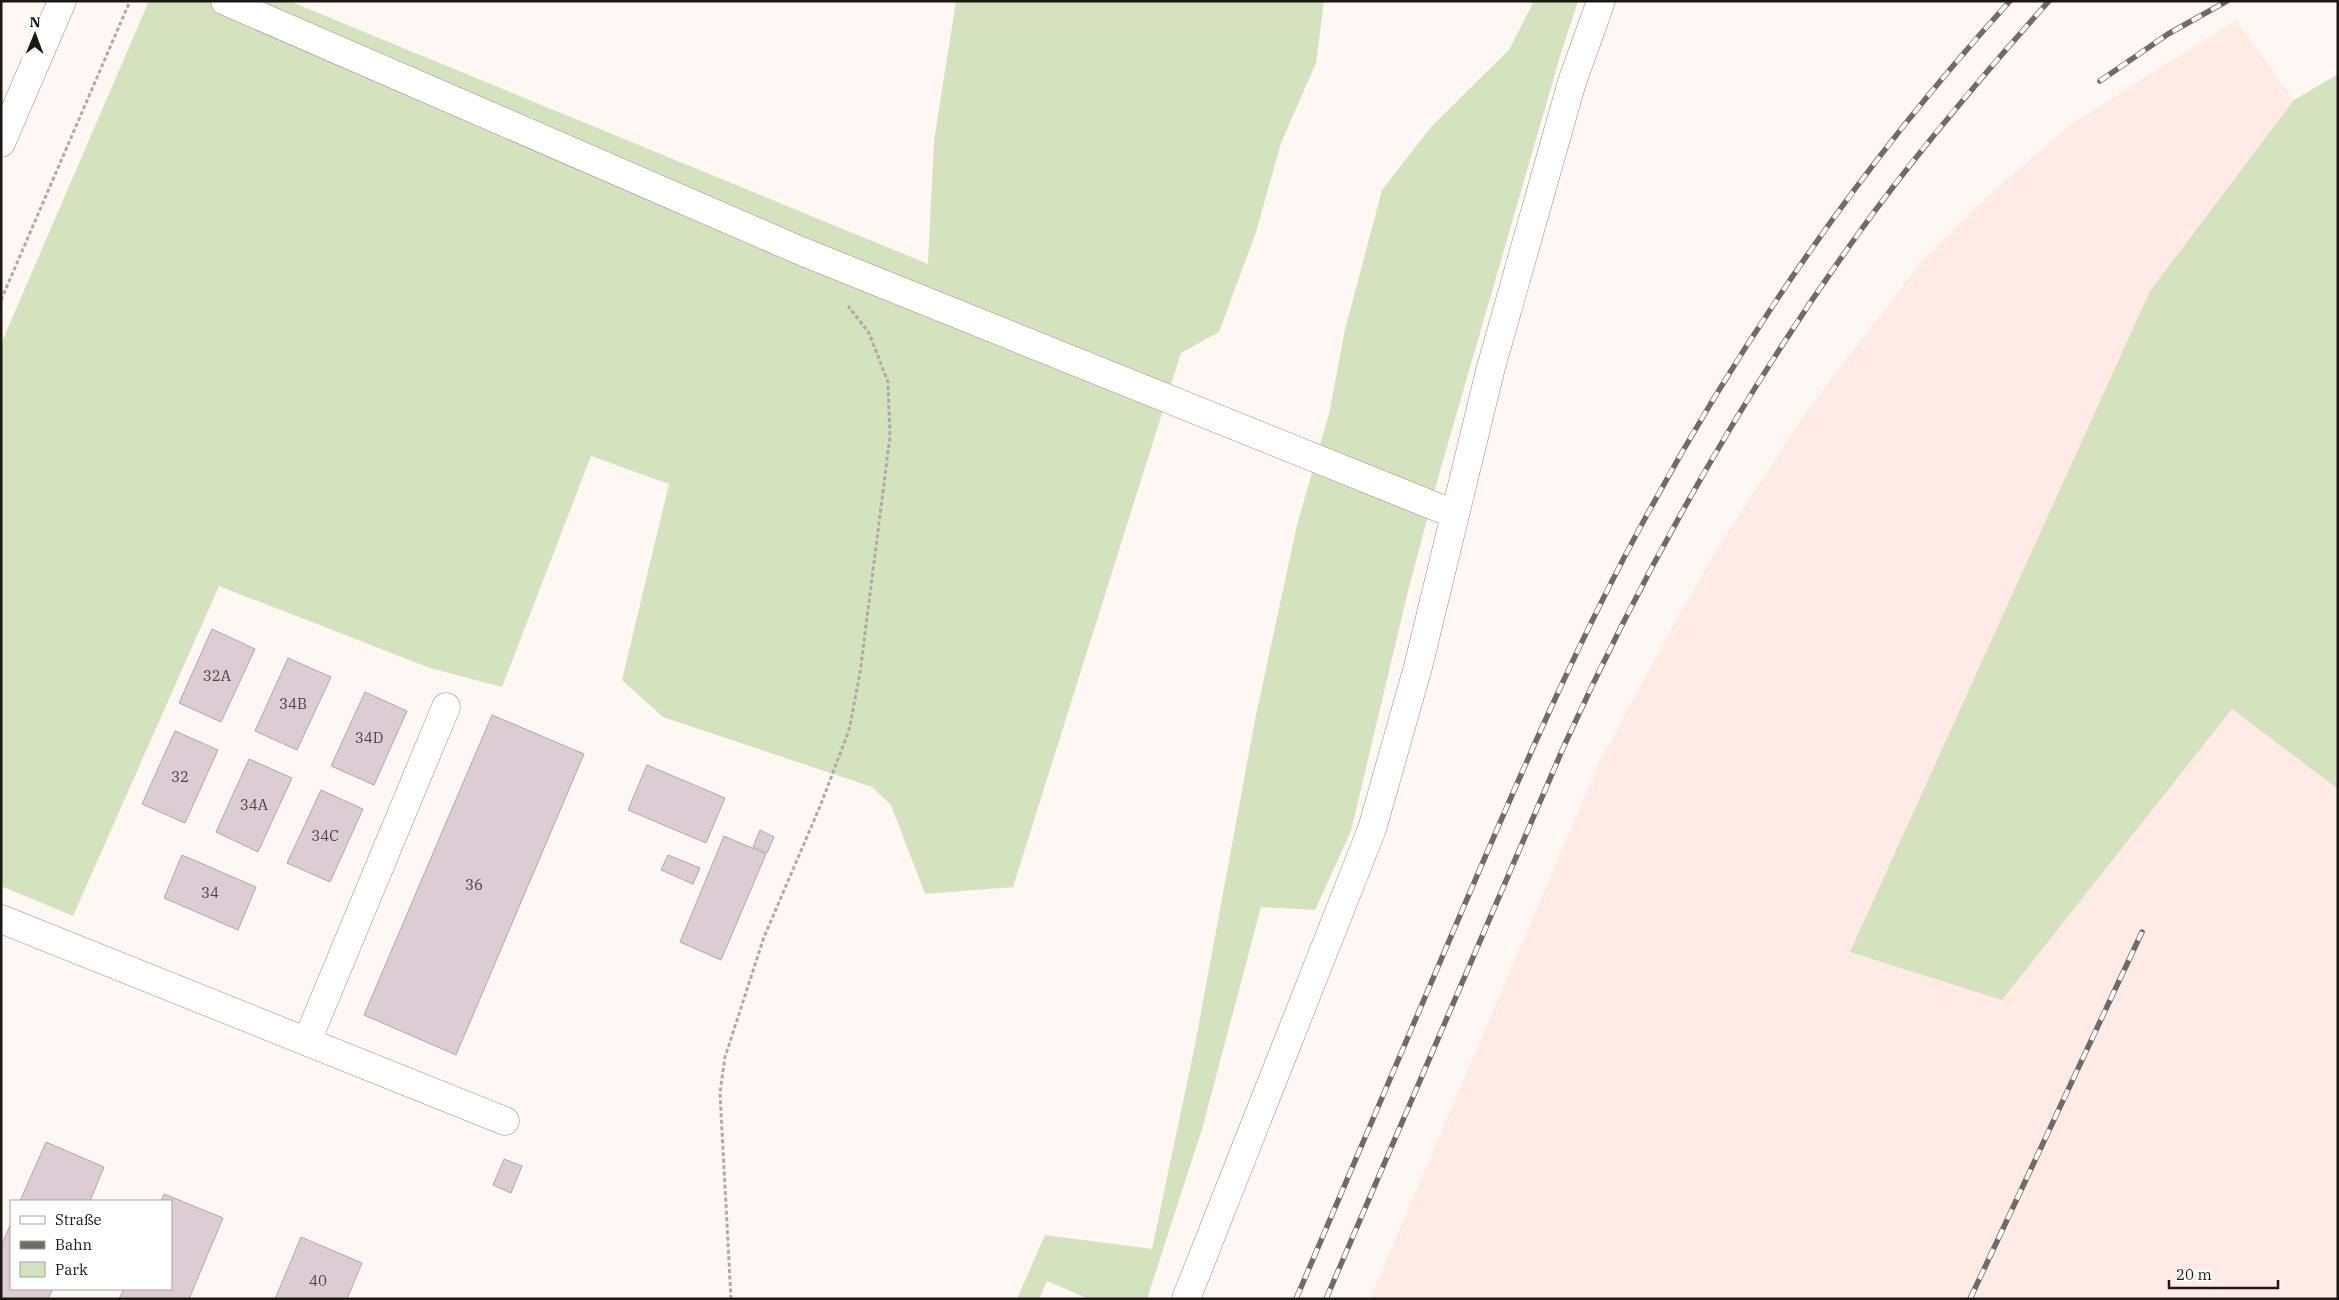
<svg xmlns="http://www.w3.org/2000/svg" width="2339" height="1300" font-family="'IBM Plex Serif',serif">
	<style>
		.industrial { fill: #ffeae6 }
		.green { fill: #d4e2bd }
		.building { fill: #deccd5; stroke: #b5a3ad }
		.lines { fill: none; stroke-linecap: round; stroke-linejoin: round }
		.minor-casing { stroke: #9b8a82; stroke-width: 29 }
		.major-casing { stroke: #9b8a82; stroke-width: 29 }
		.path { stroke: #b1aaa6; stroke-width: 3; stroke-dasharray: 4 2.5; stroke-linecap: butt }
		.minor { stroke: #fff; stroke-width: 28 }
		.major { stroke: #fff; stroke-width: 28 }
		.rail-casing { stroke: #716b67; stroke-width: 5.5 }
		.rail { stroke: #fff; stroke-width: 4; stroke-dasharray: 11; stroke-linecap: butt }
		.labels { text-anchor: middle; stroke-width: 4.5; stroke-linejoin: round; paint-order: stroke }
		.number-label { font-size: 15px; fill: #4d4444 }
	</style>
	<rect width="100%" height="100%" fill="#fff7f3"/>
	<path class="industrial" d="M2236,20L2294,100L2150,291L2002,1000L2232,709L2338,789V1299H1370L1599,763L1673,626L1717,549L1807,411L1920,263L1982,201L2070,125Z"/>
	<g class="green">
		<path d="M149,1H289L928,264L934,141L956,1H1324L1316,63L1281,143L1256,232L1219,332L1181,353L1013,887L925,894L891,805L872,787L663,717L622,680L669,484L591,456L502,687L430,668L219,586L73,916L1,886V344Z"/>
		<path d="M1534,1H1578L1561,53L1440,471L1408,591L1351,831L1315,910L1261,907L1202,1129L1147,1299H1089L1047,1281L1039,1299H1017L1045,1235L1152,1249L1195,1045L1255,720L1297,525L1329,414L1345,330L1382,190L1431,127L1509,50Z"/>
		<path d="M2338,74V789L2232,709L2002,1000L1850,952L2150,291L2294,100Z"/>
	</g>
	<g class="building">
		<path d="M212,629L255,649L221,722L179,703Z"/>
		<path d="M288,658L331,677L297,750L255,731Z"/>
		<path d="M365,692L407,711L374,785L331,766Z"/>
		<path d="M492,715L584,754L456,1055L364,1015Z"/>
		<path d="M175,731L218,750L185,823L142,804Z"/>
		<path d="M249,759L292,778L258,852L216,832Z"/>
		<path d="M647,765L725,798L706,843L628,810Z"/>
		<path d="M321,790L363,809L330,882L287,863Z"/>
		<path d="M760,830L774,837L767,853L753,847Z"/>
		<path d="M724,836L766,854L721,960L680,942Z"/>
		<path d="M182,855L256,887L238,930L164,898Z"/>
		<path d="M668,855L700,868L693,884L661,870Z"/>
		<path d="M46,1142L104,1167L90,1201H20Z"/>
		<path d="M504,1159L522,1166L511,1193L493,1185Z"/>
		<path d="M164,1194L223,1218L189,1299H119L124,1289H171V1201H161Z"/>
		<path d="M11,1223V1289H53L48,1299H1V1246Z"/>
		<path d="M301,1237L362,1263L347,1299H275Z"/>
	</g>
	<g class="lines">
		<g class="minor-casing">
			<g id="minor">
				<path d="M225,1L801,251L1454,514"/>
				<path d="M1,919L505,1121"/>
				<path d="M307,1041L446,707"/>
				<path d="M1186,1299L1372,829L1418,667L1490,371L1572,82L1601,1"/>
			</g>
		</g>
		<g class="major-casing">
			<path id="major" d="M1,143L62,1"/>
		</g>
		<g class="path">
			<path d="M1,300L130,1"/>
			<path d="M731,1299L720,1093L725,1057L764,937L821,804L849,730L860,673L890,436L888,382L869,333L848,306"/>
		</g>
		<use href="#minor" class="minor"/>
		<use href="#major" class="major"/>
		<g class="rail-casing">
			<g id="rail">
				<path d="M2100,81L2168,34L2227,1"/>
				<path d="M1296,1299C1351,1170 1406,1042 1461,913C1519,778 1577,642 1648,513C1748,329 1869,156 2010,1"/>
				<path d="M1326,1299L1564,746C1646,566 1743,394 1858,234C1917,152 1982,76 2049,1"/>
				<path d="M1970,1299L2142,932"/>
			</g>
		</g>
		<use href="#rail" class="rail"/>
	</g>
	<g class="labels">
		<g class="number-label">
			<text x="217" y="681">32A</text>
			<text x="293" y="709">34B</text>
			<text x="369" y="743">34D</text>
			<text x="180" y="782">32</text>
			<text x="254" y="810">34A</text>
			<text x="325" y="841">34C</text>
			<text x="474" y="890">36</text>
			<text x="210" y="898">34</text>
			<text x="318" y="1286">40</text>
		</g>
	</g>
	<rect width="2339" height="1300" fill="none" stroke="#1d1713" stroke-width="5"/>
	<rect x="10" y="1200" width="162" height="90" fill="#ffffff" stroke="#a5a2a1"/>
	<rect x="20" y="1216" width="25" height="8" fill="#ffffff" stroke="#a5a2a1"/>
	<text x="55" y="1225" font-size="15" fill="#1d1713">Straße</text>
	<rect x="20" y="1241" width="25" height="8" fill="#716b67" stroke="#a5a2a1"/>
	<text x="55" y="1250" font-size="15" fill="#1d1713">Bahn</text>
	<rect x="20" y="1262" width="25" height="15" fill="#d4e2bd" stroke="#a5a2a1"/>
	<text x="55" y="1275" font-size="15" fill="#1d1713">Park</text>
	<g transform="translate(35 35) rotate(1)" stroke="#ffffff" stroke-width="4" paint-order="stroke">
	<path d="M0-4L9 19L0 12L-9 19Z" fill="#1d1713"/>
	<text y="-8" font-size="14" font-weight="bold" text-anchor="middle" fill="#1d1713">N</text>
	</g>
	<path d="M2169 1280v8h109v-8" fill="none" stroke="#1d1713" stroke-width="2.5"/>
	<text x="2176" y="1280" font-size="15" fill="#1d1713" stroke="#ffffff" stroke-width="4" paint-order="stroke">20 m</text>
</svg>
